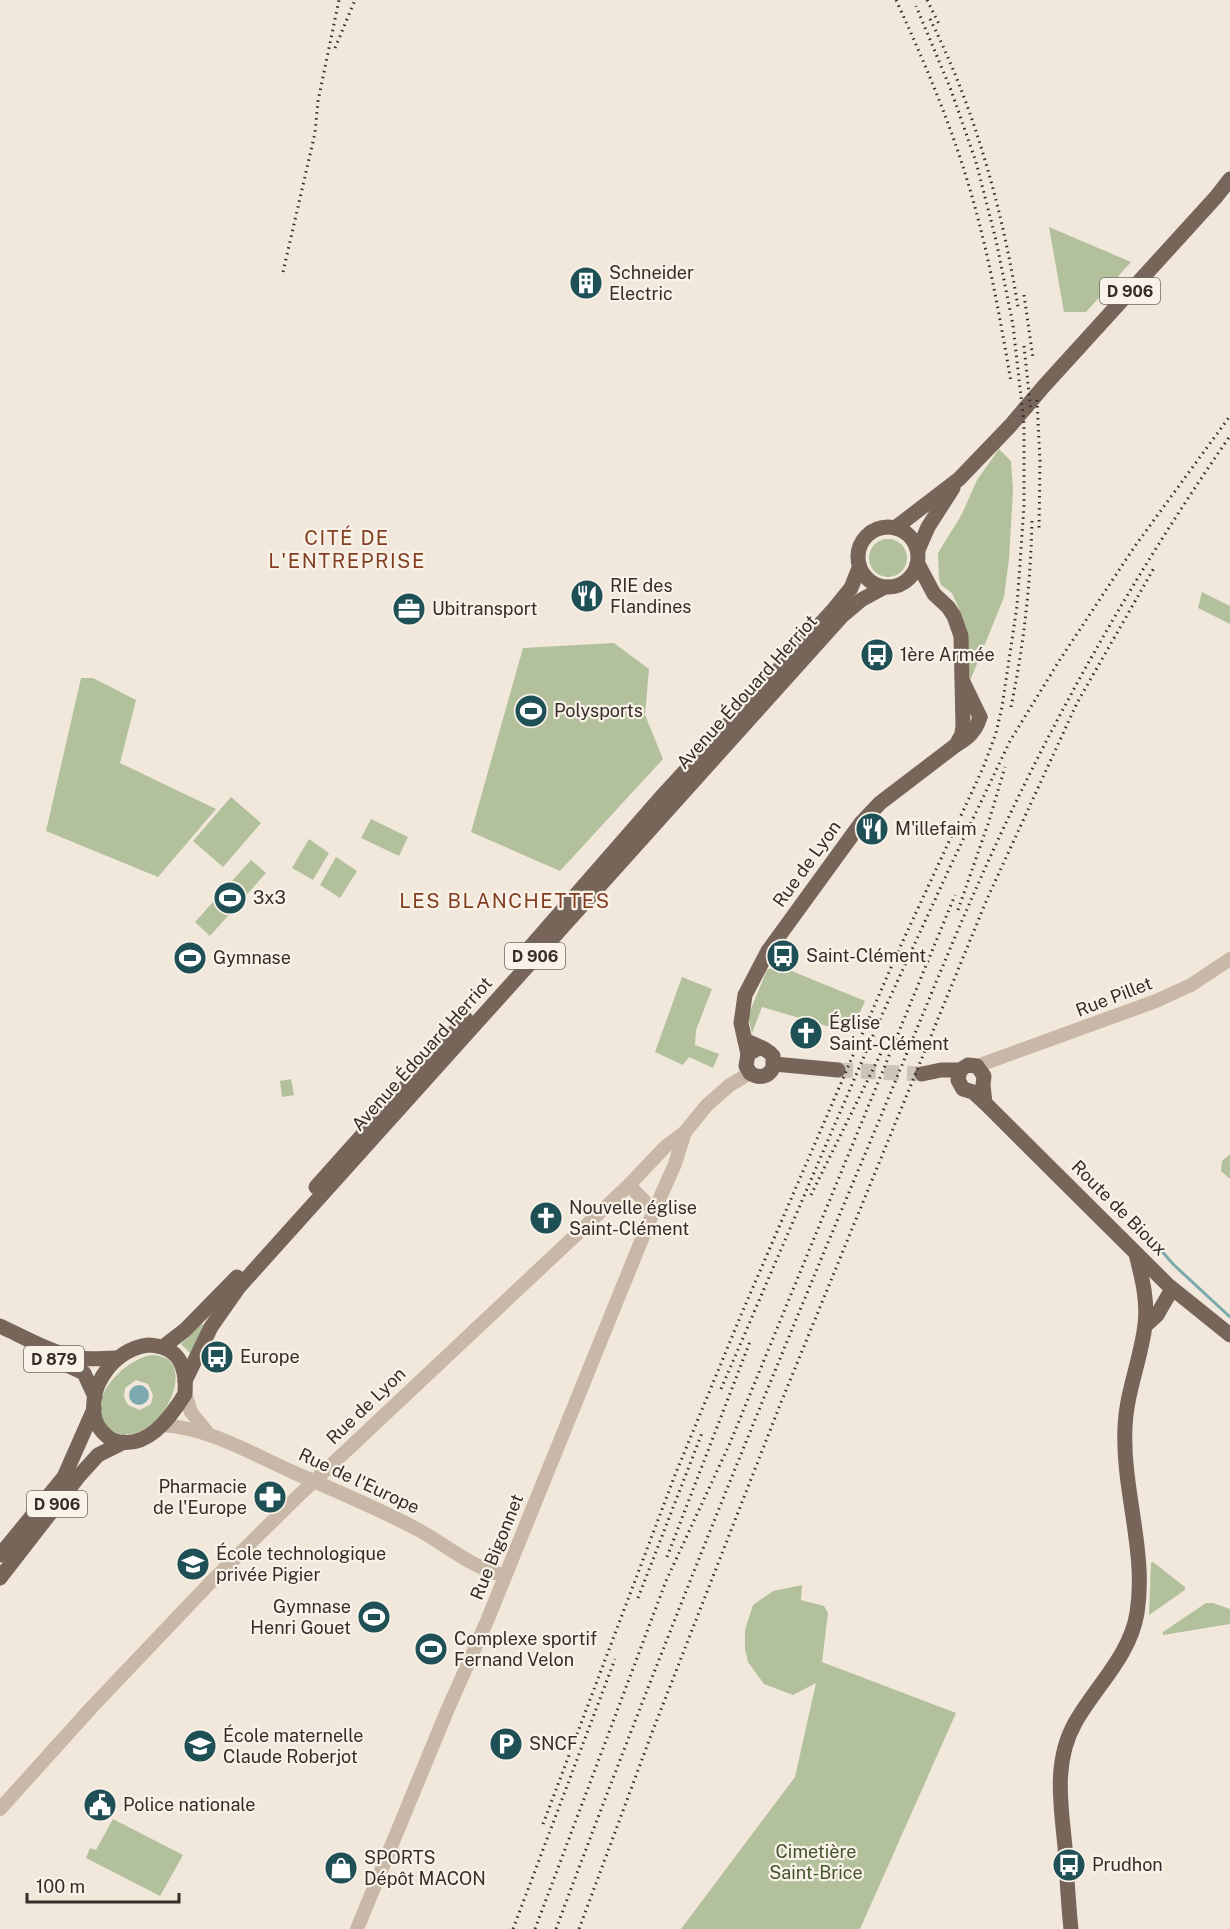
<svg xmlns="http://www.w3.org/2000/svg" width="1230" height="1929" font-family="'Public Sans',sans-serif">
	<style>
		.green { fill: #b2c09c; fill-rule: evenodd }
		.water { fill: #7ba9ae }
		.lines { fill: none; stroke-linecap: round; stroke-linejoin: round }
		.stream { stroke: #7ba9ae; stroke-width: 3 }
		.major-tunnel { stroke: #ccc3b7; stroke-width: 15; stroke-dasharray: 15 8; stroke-linecap: butt }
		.minor { stroke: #c9b8a7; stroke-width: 14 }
		.major { stroke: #776559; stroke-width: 15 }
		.rail { stroke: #362d28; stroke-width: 3; stroke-dasharray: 1.5 4.5; stroke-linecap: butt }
		.labels { text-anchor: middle; stroke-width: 4.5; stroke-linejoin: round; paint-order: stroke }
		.shield { fill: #f9f2e8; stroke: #706862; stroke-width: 1.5 }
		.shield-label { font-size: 16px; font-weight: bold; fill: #362d28 }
		.poi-label { font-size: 18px; fill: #362d28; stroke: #f9f2e8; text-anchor: start }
		.street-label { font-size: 18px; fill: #362d28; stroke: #f9f2e8 }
		.park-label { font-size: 18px; fill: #43542c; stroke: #f9f2e8 }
		.neighbourhood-label { font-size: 20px; letter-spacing: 1.5px; fill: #833e22; stroke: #f9f2e8 }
	</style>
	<rect width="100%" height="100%" fill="#f1e8db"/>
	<g class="green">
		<path d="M1049,227L1131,262L1086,312H1064Z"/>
		<path d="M999,449L1011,461L1013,490L1009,559L1004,597L970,681L966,635L962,616L952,593L941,585L939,578L938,553L962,514L977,480Z"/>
		<circle cx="888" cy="558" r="19"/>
		<path d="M1202,592L1230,606V624L1198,608Z"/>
		<path d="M614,643L649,669L645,715L663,759L560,871L471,832L523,648Z"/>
		<path d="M81,678H93L136,700L120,763L216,809L158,877L46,831Z"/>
		<path d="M231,797L261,823L223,867L193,841Z"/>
		<path d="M371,819L408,837L399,856L361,838Z"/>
		<path d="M309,839L329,853L313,880L292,868Z"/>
		<path d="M336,857L357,871L340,898L320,885Z"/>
		<path d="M251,860L266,873L210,936L195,922Z"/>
		<path d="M777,965L865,1001L851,1033L762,1007L752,1033L748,1016L767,970Z"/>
		<path d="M682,977L712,989L696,1030L695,1045L719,1054L713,1068L689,1057L683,1065L655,1052Z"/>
		<path d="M291,1079L294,1095L282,1097L280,1081Z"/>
		<path d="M1230,1154V1179L1221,1171L1222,1161Z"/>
		<path d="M201,1324L208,1326L193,1356L181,1344Z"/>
		<path d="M151,1355C202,1354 165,1440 122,1434C115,1433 110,1430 106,1425C85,1398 126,1359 151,1355ZM136,1380L148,1384L153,1395L151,1404L140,1410L128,1405L124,1397L125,1388Z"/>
		<path d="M1153,1562L1185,1587V1590L1149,1615L1151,1563Z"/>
		<path d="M802,1585L801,1600L824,1606L828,1613L822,1662L956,1713L860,1929H681L795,1777L816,1683L793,1695L764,1684L748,1662L745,1649V1630L753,1605L773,1591Z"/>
		<path d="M1206,1603H1213L1230,1609V1624L1163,1635V1632Z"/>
		<path d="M113,1819L183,1855L160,1896L86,1858L90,1848L96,1850Z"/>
	</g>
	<circle class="water" cx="139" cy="1395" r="10"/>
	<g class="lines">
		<path class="stream" d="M1143,1230L1174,1265L1230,1317"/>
		<path class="major-tunnel" d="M838,1070L922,1074"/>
		<g class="minor">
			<path d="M977,1066L1156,1001L1191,985L1230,959"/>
			<path d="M629,1185L654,1211"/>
			<path d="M185,1394L191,1412L207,1432"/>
			<path d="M162,1425C210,1428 252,1454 295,1473C338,1492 383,1510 424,1533C448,1547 478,1571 505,1575"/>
			<path d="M0,1809L92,1707L208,1585L295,1499L629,1185L665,1147L685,1132L707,1105L730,1085L750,1073"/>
			<path d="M357,1929L447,1711L487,1621L646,1229L675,1164L685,1132"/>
		</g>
		<g class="major">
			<circle cx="888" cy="557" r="30"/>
			<path d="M895,528L959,479L1010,426L1044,386L1216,197L1230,179"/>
			<path d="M918,550L928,527L953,488"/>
			<path d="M918,564L934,594L948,607L954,616L961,636L963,726L962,734L956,745"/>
			<path d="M963,682L980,717"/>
			<path d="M526,952L664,794L834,609L851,588L859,568"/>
			<path d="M745,1040C754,1045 767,1048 773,1056V1068C768,1077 759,1079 750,1073L746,1066L748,1054L759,1048"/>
			<path d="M748,1054L741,1023L745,995L768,951L861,823L880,803L956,745C968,738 976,731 980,717"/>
			<path d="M774,1064L838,1070"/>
			<path d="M960,1070L958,1080L963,1089L973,1092L985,1103L1168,1285L1230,1335"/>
			<path d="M922,1074L941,1070H960L968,1065L977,1066L984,1076L983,1085L985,1103"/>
			<path d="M316,1187L466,1019"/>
			<path d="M0,1326C24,1337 53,1354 79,1358C91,1360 104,1358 116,1358"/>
			<path d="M1145,1326L1157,1315L1172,1289"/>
			<path d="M148,1345C179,1346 187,1366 185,1394C170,1418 146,1452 113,1440C106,1437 97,1427 95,1419C87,1385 115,1349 148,1345Z"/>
			<path d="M163,1347L185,1330L237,1277"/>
			<path d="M58,1361L84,1373L95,1397"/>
			<path d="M185,1381L211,1327L239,1287L842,616L861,600L883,588"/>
			<path d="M0,1555L64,1477L94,1409"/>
			<path d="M0,1578L79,1476L98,1455L124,1442"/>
			<path d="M1071,1929C1068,1902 1067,1875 1065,1847C1061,1805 1053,1762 1075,1723C1095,1687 1130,1656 1137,1613C1147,1552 1122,1489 1125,1428C1126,1393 1141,1359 1145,1325C1148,1300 1142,1278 1136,1254"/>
		</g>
		<g class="rail">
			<path d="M896,0C925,63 952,127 971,193C989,255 1000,318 1011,382"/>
			<path d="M927,0L939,24"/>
			<path d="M930,19C975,109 1002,208 1018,307"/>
			<path d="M335,48L355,0"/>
			<path d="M283,272L315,133L318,101L339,0"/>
			<path d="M1024,295L1033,358"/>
			<path d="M1024,346L1031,412"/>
			<path d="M1037,400L1040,461L1039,528"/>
			<path d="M1011,707C1024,644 1031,581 1032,517"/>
			<path d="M958,910L988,824L1005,767"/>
			<path d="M811,1195L884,1047"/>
			<path d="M721,1389L881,1017L950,867L1010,741L1059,661L1135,546L1230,416"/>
			<path d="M667,1557L751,1339"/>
			<path d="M638,1598L702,1433"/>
			<path d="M543,1824L675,1475L741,1315L895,958L983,768L996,733L1002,707L1017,606L1024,506V424L1013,325L996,240L976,162L951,90L916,6"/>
			<path d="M513,1929L615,1659"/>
			<path d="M535,1929L666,1581L730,1443L955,895"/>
			<path d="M556,1929C654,1666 759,1406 868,1147C916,1033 960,918 1014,806C1076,677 1149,553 1230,436"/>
			<path d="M579,1929L653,1730L780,1405L987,899L1077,703L1154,568"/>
		</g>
	</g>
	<defs>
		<g id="building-disc" transform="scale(1.725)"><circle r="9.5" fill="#1e5056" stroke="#f9f2e8"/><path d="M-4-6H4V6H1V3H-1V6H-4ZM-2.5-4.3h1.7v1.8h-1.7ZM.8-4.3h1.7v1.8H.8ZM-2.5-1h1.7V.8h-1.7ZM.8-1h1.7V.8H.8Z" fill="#fff"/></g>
		<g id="restaurant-disc" transform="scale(1.725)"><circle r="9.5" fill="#1e5056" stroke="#f9f2e8"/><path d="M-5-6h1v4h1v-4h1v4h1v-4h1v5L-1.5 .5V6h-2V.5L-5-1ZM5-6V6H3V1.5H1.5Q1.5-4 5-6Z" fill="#fff"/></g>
		<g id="office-disc" transform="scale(1.725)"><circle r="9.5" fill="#1e5056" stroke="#f9f2e8"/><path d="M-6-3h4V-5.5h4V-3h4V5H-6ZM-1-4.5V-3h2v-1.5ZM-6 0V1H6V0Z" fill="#fff"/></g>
		<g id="bus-disc" transform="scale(1.725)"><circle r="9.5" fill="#1e5056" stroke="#f9f2e8"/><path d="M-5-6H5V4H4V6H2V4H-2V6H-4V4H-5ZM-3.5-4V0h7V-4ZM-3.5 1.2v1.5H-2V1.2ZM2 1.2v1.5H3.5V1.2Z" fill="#fff"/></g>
		<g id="stadium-disc" transform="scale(1.725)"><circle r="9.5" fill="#1e5056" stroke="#f9f2e8"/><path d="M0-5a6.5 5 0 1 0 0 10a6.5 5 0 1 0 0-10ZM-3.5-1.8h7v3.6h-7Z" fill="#fff"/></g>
		<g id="church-disc" transform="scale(1.725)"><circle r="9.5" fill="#1e5056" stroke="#f9f2e8"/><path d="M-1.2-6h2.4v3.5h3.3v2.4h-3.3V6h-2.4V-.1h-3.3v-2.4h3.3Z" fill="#fff"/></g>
		<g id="pharmacy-disc" transform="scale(1.725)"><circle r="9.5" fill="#1e5056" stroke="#f9f2e8"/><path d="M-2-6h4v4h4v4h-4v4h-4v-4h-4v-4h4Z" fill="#fff"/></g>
		<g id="school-disc" transform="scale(1.725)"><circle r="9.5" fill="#1e5056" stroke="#f9f2e8"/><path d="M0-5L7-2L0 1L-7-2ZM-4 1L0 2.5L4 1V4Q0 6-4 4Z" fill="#fff"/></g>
		<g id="parking-disc" transform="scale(1.725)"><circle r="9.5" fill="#1e5056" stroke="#f9f2e8"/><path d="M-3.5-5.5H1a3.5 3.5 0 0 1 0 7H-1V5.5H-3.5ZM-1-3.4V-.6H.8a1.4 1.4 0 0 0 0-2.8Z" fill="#fff"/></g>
		<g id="civic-disc" transform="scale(1.725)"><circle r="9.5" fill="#1e5056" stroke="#f9f2e8"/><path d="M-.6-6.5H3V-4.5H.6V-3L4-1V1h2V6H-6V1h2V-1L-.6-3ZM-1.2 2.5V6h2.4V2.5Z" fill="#fff"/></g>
		<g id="shop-disc" transform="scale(1.725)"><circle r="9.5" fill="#1e5056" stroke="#f9f2e8"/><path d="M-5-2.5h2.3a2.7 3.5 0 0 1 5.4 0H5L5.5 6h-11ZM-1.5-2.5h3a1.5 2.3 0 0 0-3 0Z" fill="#fff"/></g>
	</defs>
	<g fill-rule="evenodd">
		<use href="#building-disc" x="586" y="283"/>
		<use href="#restaurant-disc" x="587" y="596"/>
		<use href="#office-disc" x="409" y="609"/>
		<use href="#bus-disc" x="877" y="655"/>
		<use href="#stadium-disc" x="531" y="711"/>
		<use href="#restaurant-disc" x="872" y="829"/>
		<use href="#stadium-disc" x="230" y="898"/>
		<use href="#bus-disc" x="783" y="956"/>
		<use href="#stadium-disc" x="190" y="958"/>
		<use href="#church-disc" x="806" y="1033"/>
		<use href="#church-disc" x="546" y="1218"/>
		<use href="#bus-disc" x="217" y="1357"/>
		<use href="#pharmacy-disc" x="270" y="1497"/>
		<use href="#school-disc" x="193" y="1564"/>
		<use href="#stadium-disc" x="374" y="1617"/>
		<use href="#stadium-disc" x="431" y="1649"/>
		<use href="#parking-disc" x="506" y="1744"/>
		<use href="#school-disc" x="200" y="1746"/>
		<use href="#civic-disc" x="100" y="1805"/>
		<use href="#bus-disc" x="1069" y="1865"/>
		<use href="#shop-disc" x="341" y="1868"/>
	</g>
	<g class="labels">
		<g class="shield">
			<rect x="1100" y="278" width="60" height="26" rx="4.5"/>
			<rect x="505" y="943" width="60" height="26" rx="4.5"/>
			<rect x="24" y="1346" width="60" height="26" rx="4.5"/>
			<rect x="27" y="1491" width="60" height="26" rx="4.5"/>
		</g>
		<g class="shield-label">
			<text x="1130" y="297">D 906</text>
			<text x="535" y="962">D 906</text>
			<text x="54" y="1365">D 879</text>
			<text x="57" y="1510">D 906</text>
		</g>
		<g class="poi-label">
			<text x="609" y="279">Schneider<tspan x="609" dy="21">Electric</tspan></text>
			<text x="610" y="592">RIE des<tspan x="610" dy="21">Flandines</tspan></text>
			<text x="432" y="615">Ubitransport</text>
			<text x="900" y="661">1ère Armée</text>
			<text x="554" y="717">Polysports</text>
			<text x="895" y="835">M'illefaim</text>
			<text x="253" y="904">3x3</text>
			<text x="806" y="962">Saint-Clément</text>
			<text x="213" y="964">Gymnase</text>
			<text x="829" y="1029">Église<tspan x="829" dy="21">Saint-Clément</tspan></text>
			<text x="569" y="1214">Nouvelle église<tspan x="569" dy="21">Saint-Clément</tspan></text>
			<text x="240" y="1363">Europe</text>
			<text x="247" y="1493" text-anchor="end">Pharmacie<tspan x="247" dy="21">de l'Europe</tspan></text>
			<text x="216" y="1560">École technologique<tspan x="216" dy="21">privée Pigier</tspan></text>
			<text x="351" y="1613" text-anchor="end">Gymnase<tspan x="351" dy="21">Henri Gouet</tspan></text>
			<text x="454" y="1645">Complexe sportif<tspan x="454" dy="21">Fernand Velon</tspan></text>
			<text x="223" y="1742">École maternelle<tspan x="223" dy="21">Claude Roberjot</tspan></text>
			<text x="529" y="1750">SNCF</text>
			<text x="123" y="1811">Police nationale</text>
			<text x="364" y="1864">SPORTS<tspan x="364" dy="21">Dépôt MACON</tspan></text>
			<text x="1092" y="1871">Prudhon</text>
		</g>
		<g class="street-label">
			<text transform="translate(747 692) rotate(-48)" y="6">Avenue Édouard Herriot</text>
			<text transform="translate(807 864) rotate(-54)" y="6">Rue de Lyon</text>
			<text transform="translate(1114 997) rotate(-21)" y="6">Rue Pillet</text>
			<text transform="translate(422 1054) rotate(-48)" y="6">Avenue Édouard Herriot</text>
			<text transform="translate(1119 1208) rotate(45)" y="6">Route de Bioux</text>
			<text transform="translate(366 1406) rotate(-44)" y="6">Rue de Lyon</text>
			<text transform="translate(359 1481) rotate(25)" y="6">Rue de l'Europe</text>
			<text transform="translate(497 1547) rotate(-68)" y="6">Rue Bigonnet</text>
		</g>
		<g class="park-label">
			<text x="816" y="1858">Cimetière<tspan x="816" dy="21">Saint-Brice</tspan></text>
		</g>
		<g class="neighbourhood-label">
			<text x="347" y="545">CITÉ DE<tspan x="347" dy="23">L'ENTREPRISE</tspan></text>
			<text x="505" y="908">LES BLANCHETTES</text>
		</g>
	</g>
	<path d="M27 1893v9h152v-9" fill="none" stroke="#362d28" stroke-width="3"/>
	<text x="36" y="1893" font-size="18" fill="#362d28" stroke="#f9f2e8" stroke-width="4.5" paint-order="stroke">100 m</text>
</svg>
